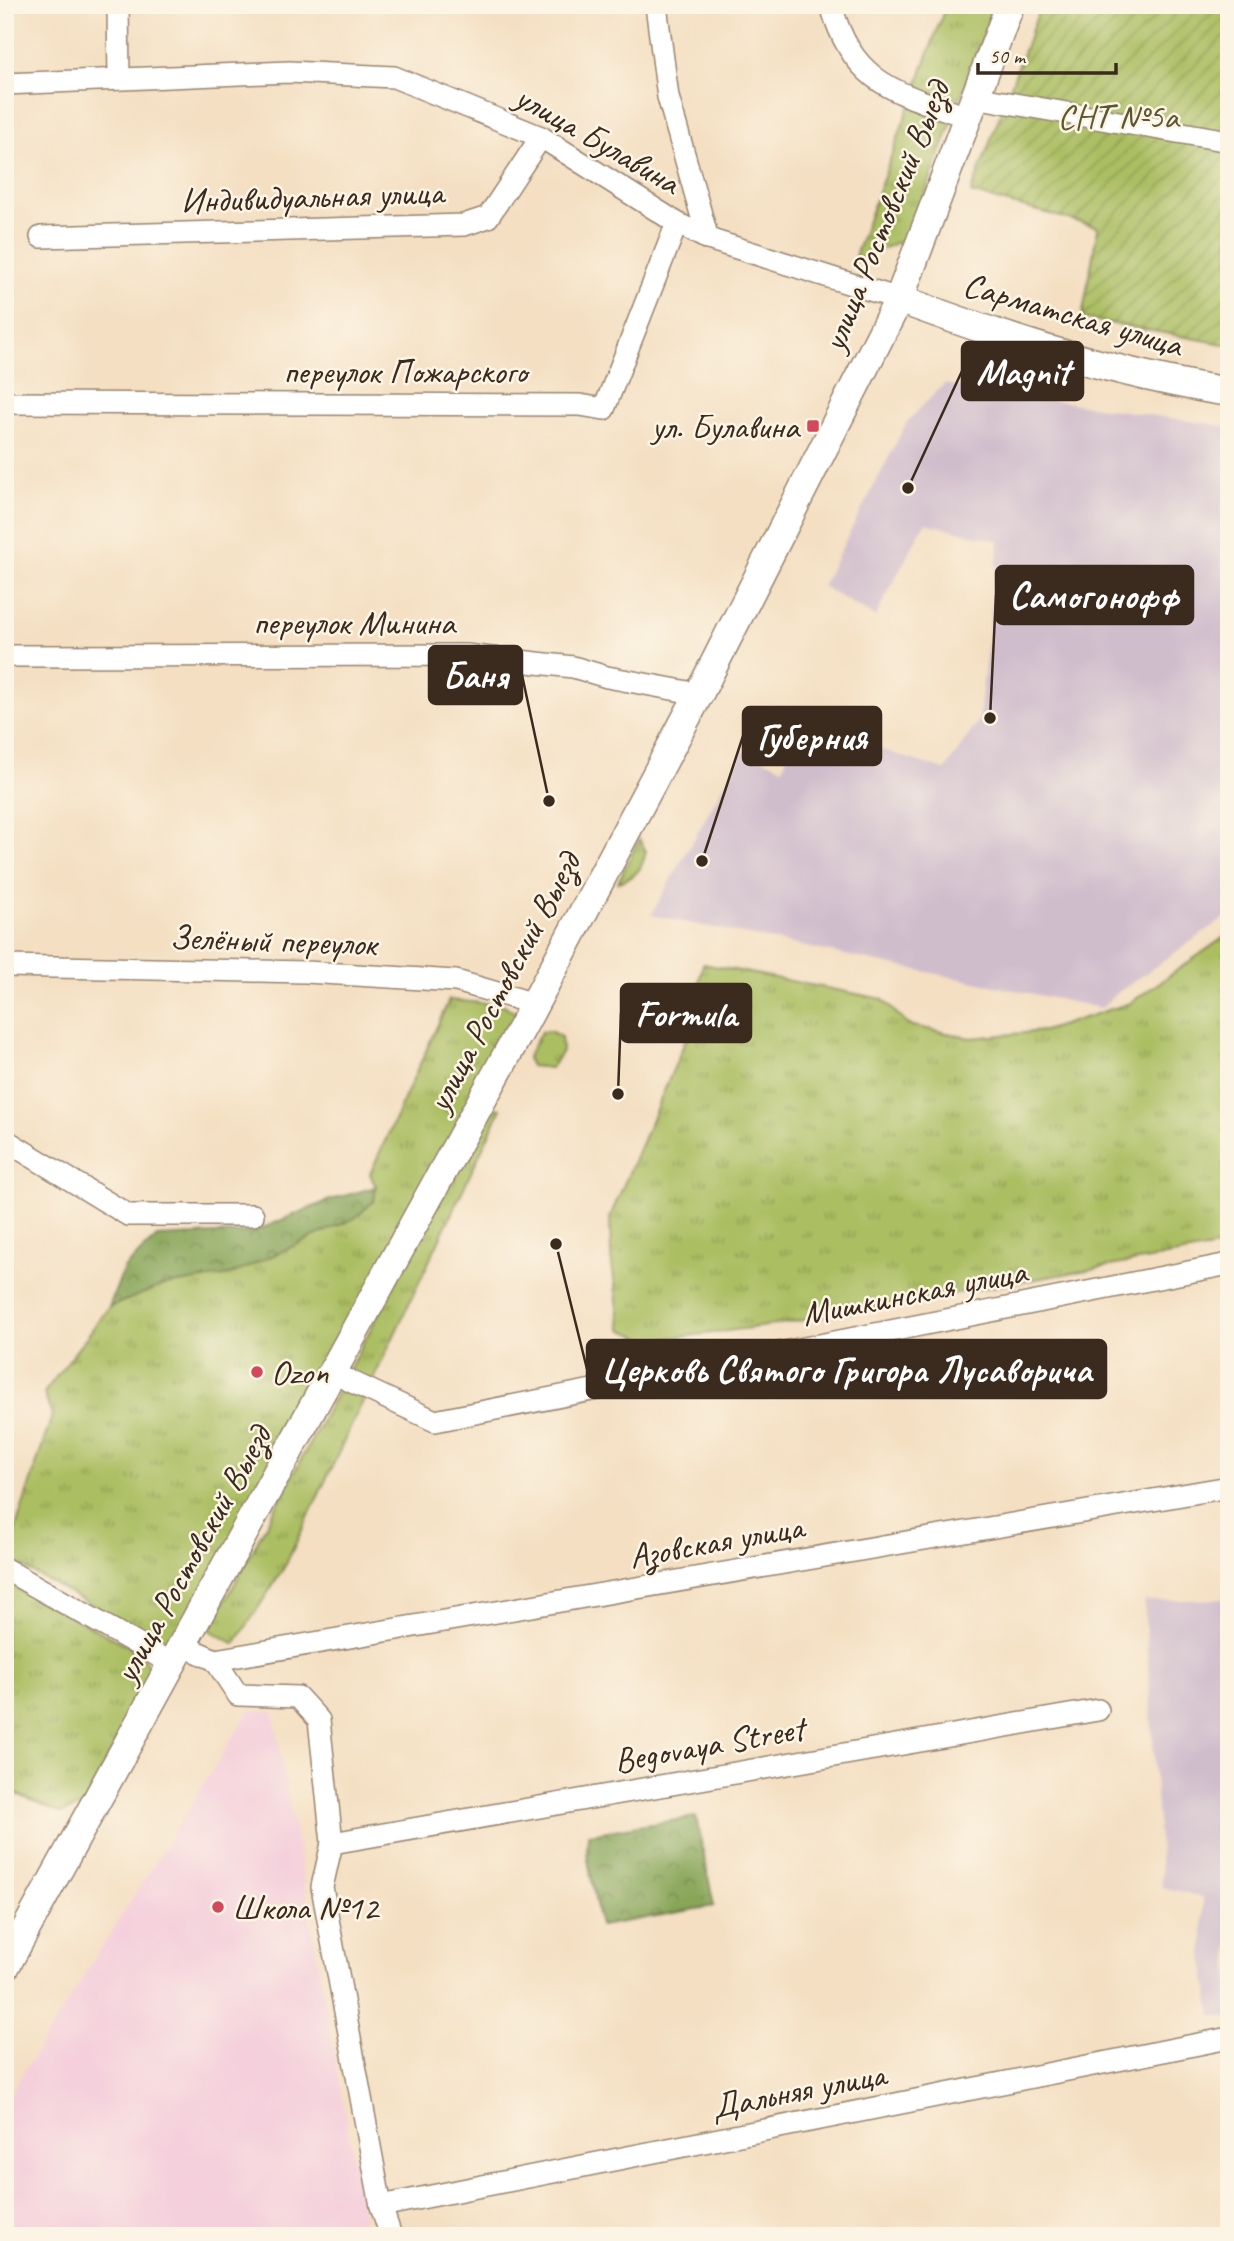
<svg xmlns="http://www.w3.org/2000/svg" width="1234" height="2241" font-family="Caveat,sans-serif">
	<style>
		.built { fill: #f4cfdc }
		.industrial { fill: #d0bdcc }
		.grass { fill: url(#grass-tufts); stroke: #737440; stroke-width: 2 }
		.forest { fill: url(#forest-crowns); stroke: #62683b; stroke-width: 2 }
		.garden { fill: url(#garden-furrows); stroke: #737440; stroke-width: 2 }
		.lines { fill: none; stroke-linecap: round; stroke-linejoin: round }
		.minor-casing { stroke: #988470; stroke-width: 24 }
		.major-casing { stroke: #988470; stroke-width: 31 }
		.minor { stroke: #fff; stroke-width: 21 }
		.major { stroke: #fff; stroke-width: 28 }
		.poi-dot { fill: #d1495b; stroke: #fcf5e5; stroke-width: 2.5 }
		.labels { text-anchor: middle; stroke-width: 5; stroke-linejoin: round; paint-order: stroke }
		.park-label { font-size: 35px; fill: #5d5632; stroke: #fcf5e5 }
		.street-label { font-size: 35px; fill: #3b2a1e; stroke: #fcf5e5 }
		.poi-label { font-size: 35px; fill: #3b2a1e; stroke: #fcf5e5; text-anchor: start }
		.leader { fill: none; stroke: #3b2a1e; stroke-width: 2.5 }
		.callout-dot { fill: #3b2a1e; stroke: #fcf5e5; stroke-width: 2.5 }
		.callout { fill: #3b2a1e; stroke: #3b2a1e; stroke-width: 2.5 }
		.callout-label { font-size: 37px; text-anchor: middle; font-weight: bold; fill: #fff }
	</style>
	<defs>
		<pattern id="grass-tufts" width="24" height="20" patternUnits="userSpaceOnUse" patternTransform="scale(1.75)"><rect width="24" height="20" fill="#abbe62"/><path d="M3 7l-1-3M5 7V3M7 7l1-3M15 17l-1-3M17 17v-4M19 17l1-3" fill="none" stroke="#8c9b50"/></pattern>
		<pattern id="forest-crowns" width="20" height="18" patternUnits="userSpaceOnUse" patternTransform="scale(1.75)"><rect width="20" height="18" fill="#88a558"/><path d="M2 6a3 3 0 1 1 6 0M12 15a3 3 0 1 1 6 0" fill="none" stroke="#708748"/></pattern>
		<pattern id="garden-furrows" width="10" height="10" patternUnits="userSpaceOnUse" patternTransform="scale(1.75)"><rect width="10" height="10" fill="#abbe62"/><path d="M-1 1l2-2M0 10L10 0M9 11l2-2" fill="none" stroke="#8c9b50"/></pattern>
	</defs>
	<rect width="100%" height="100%" fill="#fcf5e5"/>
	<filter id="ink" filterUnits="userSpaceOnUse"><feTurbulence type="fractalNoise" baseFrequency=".0143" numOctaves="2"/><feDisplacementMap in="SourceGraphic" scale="14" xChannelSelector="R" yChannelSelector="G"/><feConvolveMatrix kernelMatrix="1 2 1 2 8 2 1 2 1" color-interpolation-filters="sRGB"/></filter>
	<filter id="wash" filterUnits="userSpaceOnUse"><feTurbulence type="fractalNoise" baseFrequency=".00686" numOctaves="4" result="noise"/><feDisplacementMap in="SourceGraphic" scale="28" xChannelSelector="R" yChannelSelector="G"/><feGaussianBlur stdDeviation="1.57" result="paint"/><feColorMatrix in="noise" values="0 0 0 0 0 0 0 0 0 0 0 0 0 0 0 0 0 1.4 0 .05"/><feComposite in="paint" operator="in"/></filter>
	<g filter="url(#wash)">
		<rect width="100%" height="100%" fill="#f4dfc2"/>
		<path class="built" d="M250,1710L273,1711L364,2220L281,2236H5V2102Z"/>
		<g class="industrial">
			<path d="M944,384L1229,427V915L1113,996L1101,1008L651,915L744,750L783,768L798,723L945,770L979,720L999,541L925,523L875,617L822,586L907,422Z"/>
			<path d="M1229,1599V2017L1212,2016L1203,1957V1897L1162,1887L1144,1601Z"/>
		</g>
		<g class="grass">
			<path d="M946,5H995L909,237L853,262Z"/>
			<path d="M639,839L646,851C642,870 636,877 618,882Z"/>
			<path d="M1229,934V1245L781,1324L649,1341L621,1329L611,1257L610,1217L688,1035L703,964L882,999L908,1025L971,1038L1044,1031L1130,1003Z"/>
			<path d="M449,1000L504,1005L519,1016L180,1640L165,1645L6,1558L52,1416L44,1393L109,1307L164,1285L230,1275L374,1201L376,1187L370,1174Z"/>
			<path d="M550,1031L561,1037L562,1051L551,1068L531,1066L527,1058L541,1032Z"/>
			<path d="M489,1107L501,1109L285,1566L235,1644L210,1630Z"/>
			<path d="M5,1582L140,1652L148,1666L149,1678L83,1806L61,1813L5,1789Z"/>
		</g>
		<g class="forest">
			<path d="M376,1187L374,1201L355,1218L230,1275L164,1285L109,1307L124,1268L157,1237L253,1232L330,1200Z"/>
			<path d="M696,1817L714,1906L600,1926L587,1853L588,1834Z"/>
		</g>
		<path class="garden" d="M1041,5H1229V345L1082,318L1098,227L971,193Z"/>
	</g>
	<g filter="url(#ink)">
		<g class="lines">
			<g class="minor-casing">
				<g id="minor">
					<path d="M118,5L119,79"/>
					<path d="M656,5L668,97L708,239"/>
					<path d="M831,5C853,85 896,92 967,117"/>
					<path d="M5,84L289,72L394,77L541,137L677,223L708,239L899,299"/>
					<path d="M974,97L1229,141"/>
					<path d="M41,237L464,225L488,217L541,137"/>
					<path d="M5,403L580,405L604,409L677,223"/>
					<path d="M5,656L466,655L573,667L607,677L699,694"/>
					<path d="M5,966L306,972L456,981L535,1004"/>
					<path d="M5,1140L128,1215H253"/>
					<path d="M333,1373L435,1421L1229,1264"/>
					<path d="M5,1569L174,1665"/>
					<path d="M184,1646L215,1660L238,1695L298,1697L319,1720L332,1843L322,1887L381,2206L391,2236"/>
					<path d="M215,1660L1229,1487"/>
					<path d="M332,1843L1098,1710"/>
					<path d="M381,2206L1229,2038"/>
				</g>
			</g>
			<g class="major-casing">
				<g id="major">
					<path d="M899,299C1007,339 1115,374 1229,392"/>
					<path d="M5,1967L526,1020L699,694L899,299L1010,5"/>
				</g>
			</g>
			<use href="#minor" class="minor"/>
			<use href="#major" class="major"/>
		</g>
	</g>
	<g class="poi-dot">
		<rect x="806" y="419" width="14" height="14" rx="3.5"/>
		<circle cx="257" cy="1372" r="7"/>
		<circle cx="218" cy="1907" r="7"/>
	</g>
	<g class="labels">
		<g class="park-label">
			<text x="1118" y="128">СНТ №5а</text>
		</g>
		<g class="street-label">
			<text transform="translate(598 139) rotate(30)" y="12">улица Булавина</text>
			<text transform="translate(312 196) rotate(-2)" y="12">Индивидуальная улица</text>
			<text transform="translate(885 216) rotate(-68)" y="12">улица Ростовский Выезд</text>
			<text transform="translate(1073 314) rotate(16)" y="12">Сарматская улица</text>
			<text x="405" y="383">переулок Пожарского</text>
			<text x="354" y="634">переулок Минина</text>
			<text transform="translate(273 940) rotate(2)" y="12">Зелёный переулок</text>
			<text transform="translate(503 982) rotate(-62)" y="12">улица Ростовский Выезд</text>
			<text transform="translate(914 1292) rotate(-11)" y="12">Мишкинская улица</text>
			<text transform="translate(716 1541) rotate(-10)" y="12">Азовская улица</text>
			<text transform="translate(192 1554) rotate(-61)" y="12">улица Ростовский Выезд</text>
			<text transform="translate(709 1744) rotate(-10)" y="12">Begovaya Street</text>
			<text transform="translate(798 2090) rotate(-11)" y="12">Дальняя улица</text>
		</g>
		<g class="poi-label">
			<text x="799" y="438" text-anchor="end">ул. Булавина</text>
			<text x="271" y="1384">Ozon</text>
			<text x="232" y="1919">Школа №12</text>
		</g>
	</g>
	<path class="leader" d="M908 488L962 371M990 718L996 595M549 801L522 675M702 861L743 736M618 1094L621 1013M556 1244L587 1369"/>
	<g class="callout-dot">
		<circle cx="908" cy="488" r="7"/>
		<circle cx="990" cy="718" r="7"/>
		<circle cx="549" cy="801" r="7"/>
		<circle cx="702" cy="861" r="7"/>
		<circle cx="618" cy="1094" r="7"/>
		<circle cx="556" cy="1244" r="7"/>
	</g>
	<g class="callout">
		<rect x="962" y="342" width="121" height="58" rx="7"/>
		<rect x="996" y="566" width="197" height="58" rx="7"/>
		<rect x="429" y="646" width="93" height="58" rx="7"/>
		<rect x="743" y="707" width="138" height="58" rx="7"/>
		<rect x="621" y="984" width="130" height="58" rx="7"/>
		<rect x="587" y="1340" width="519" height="58" rx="7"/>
	</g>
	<g class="callout-label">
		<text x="1023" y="384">Magnit</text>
		<text x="1094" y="608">Самогонофф</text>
		<text x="475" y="688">Баня</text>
		<text x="812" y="749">Губерния</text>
		<text x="686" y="1026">Formula</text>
		<text x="846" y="1382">Церковь Святого Григора Лусаворича</text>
	</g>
	<rect width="1234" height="2241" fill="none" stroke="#fcf5e5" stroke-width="28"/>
	<path d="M978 63v10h138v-10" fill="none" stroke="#3b2a1e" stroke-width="3.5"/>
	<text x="989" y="63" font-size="21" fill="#3b2a1e" stroke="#fcf5e5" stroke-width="5" paint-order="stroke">50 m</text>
</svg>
